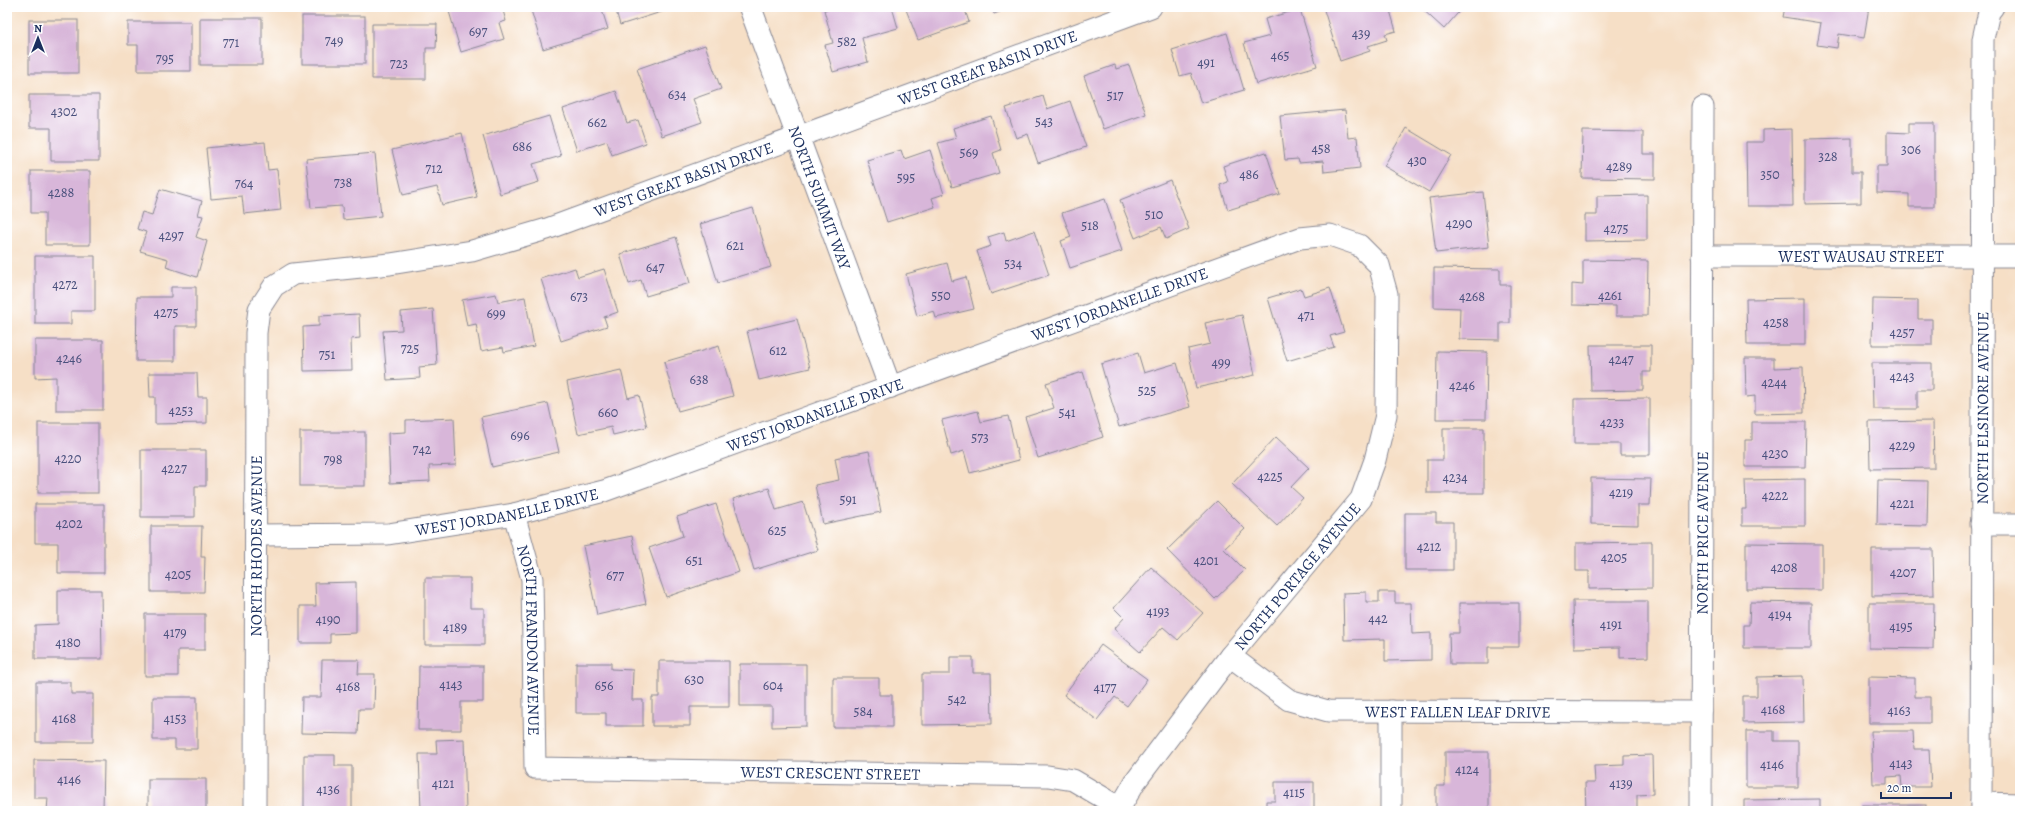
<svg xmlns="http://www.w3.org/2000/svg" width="2027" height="818" font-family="Alegreya,serif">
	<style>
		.building { fill: #d8b6d9 }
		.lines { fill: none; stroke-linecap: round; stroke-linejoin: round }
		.street-casing { stroke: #888792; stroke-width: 23 }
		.secondary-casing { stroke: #888792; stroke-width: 24 }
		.street { stroke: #fff; stroke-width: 21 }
		.secondary { stroke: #fff; stroke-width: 22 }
		.labels { text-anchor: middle; stroke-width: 3; stroke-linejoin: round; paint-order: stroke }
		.number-label { font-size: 14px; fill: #4a517d }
		.street-label { font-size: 16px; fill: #1b2f5e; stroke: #fff }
	</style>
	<rect width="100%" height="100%" fill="#fff"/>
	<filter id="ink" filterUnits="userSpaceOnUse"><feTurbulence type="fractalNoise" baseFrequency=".025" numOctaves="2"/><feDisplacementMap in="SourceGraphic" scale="8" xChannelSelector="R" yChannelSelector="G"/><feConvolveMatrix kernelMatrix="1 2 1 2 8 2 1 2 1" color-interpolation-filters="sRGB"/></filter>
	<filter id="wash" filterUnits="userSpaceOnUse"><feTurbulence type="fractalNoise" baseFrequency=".012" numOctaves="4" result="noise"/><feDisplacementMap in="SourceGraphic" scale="16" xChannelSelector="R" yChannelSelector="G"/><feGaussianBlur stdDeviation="0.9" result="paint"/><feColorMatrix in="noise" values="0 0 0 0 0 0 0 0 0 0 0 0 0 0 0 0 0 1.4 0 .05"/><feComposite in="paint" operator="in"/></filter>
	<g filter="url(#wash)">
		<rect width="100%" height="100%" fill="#f6dfc6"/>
		<g id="blocks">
			<g class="building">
				<path d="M451,7H502L506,21L499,23L504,39L461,52L448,8Z"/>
				<path d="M530,7H601L608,29L543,49Z"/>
				<path d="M615,7H677L620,25Z"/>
				<path d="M835,7H892L898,28L862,38L868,62L833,72L825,45L833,43L824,10Z"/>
				<path d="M905,7H964L969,22L918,40Z"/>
				<path d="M991,7H1013L994,14Z"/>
				<path d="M1323,7H1389L1396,31L1385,34L1387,40L1368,46L1370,51L1340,61Z"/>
				<path d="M1420,7H1463L1444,29Z"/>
				<path d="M1785,7H1869L1864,38L1839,34L1837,48L1817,45L1821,23L1783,17Z"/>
				<path d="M1300,9L1317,66L1256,84L1244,43L1270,36L1265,19Z"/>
				<rect x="302" y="16" width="63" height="48"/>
				<rect x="200" y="18" width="62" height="47"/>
				<rect x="29" y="20" width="49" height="53"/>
				<path d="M128,22H191V71H138V45H128Z"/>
				<path d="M372,24H437L436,48H426V79H372Z"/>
				<path d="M1227,33L1244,90L1201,103L1191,73L1180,76L1172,50Z"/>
				<path d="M705,45L721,89L693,99L702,122L662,136L637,69Z"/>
				<path d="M1115,65L1116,69L1129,65L1146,114L1103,129L1084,76Z"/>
				<path d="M616,91L627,123L638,120L646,143L612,155L607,141L577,151L563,109Z"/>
				<path d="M29,95H99V161H51V128H29Z"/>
				<path d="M1043,96L1047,109L1070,101L1086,147L1038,163L1028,134L1016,138L1006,108Z"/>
				<path d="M1345,110L1348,138L1357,137L1360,168L1324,172L1323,161L1299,163L1298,159L1285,160L1280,116Z"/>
				<path d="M549,116L561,156L533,164L539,182L500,194L483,136Z"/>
				<path d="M991,116L1001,150L993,153L999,173L952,187L938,143L956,138L953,128Z"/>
				<path d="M1909,123H1934V207H1909V194L1877,193V166H1887V132L1909,133Z"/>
				<path d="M1406,128L1451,155L1429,192L1384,166Z"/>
				<path d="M1792,129L1793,206H1747L1746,142H1763V130Z"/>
				<path d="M1583,131L1643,132V154H1655V179L1582,178Z"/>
				<path d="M462,133L477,197L442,205L437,187L403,195L392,150Z"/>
				<path d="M1852,138V172H1861V203L1805,204V139Z"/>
				<path d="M265,142L268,170L277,169L281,210L244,214L242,196L211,199L206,148Z"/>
				<path d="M901,150L904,159L930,150L944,194L932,198L935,207L887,222L867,160Z"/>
				<path d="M1266,152L1280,194L1228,210L1220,185L1228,182L1223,166Z"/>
				<path d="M375,153L381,216L343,220L342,206L311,208L306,159Z"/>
				<path d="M31,171H90V245H45V213H31Z"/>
				<path d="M1170,180L1189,229L1166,239L1161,227L1135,238L1120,200Z"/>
				<path d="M160,189L202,201L198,215L203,216L196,237L207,241L197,277L166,267L168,259L140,251L146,232L137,229L142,212L152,215Z"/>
				<path d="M1483,192L1489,247L1436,253L1429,198Z"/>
				<path d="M1647,195V240L1585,241V215H1597V196Z"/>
				<path d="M1105,199L1122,251L1070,268L1061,241L1071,237L1062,213Z"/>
				<path d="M753,208L771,267L718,283L700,224Z"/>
				<path d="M1034,231L1049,275L991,294L977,251L991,246L988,237L1004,232L1006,241Z"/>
				<path d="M676,237L690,283L646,296L641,280L629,284L620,254Z"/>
				<path d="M35,256H95V311H71V324H35Z"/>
				<path d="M1583,260L1648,261L1647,316H1616V306L1572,305V284L1583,285Z"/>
				<path d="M947,263L952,281L966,277L974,309L936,318L934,311L917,316L906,274Z"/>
				<path d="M575,268L578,277L604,269L618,312L604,317L607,326L561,341L541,279Z"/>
				<path d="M1434,268L1500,269V285H1510V323H1500V340L1459,339L1460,308L1434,307Z"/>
				<path d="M171,287H196V326H175V361H136L137,297H171Z"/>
				<path d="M1301,288L1304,296L1330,288L1344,332L1330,336L1334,347L1287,361L1268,298Z"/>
				<path d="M496,294L498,302L525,297L534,346L504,352L503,347L481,351L476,324L467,326L462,300Z"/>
				<path d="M1805,298V345H1747L1746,299Z"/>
				<path d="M1873,299L1918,300V319H1932V345H1872Z"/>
				<path d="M433,309L437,365L419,367L420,378L387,380L383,331L402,330L401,312Z"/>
				<path d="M359,314L360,338L351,339L352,370L304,371L303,327L319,326V316Z"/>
				<path d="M1242,315L1255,375L1196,388L1188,349L1210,344L1205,323Z"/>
				<path d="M797,319L810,368L759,380L747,331Z"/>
				<path d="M35,340H103V410H56V377L35,378Z"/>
				<path d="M1590,345H1651V372H1643V390L1591,391Z"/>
				<path d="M719,346L733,396L678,411L664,362Z"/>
				<path d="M1437,351L1487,352L1486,419H1436Z"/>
				<path d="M1138,353L1144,373L1177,363L1190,407L1119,427L1101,364Z"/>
				<path d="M1745,358H1774V368L1803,367L1804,413L1755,414V396L1746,397Z"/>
				<path d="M1872,363H1932V390H1917V409H1873Z"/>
				<path d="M621,370L628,398L639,395L647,427L613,435L611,427L578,434L567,382Z"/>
				<path d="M1083,372L1103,437L1038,458L1025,417L1054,408L1046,383Z"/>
				<path d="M149,373H197L198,397H207V423L155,424V397H150Z"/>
				<path d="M1650,398V455H1620V444H1574V399Z"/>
				<path d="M548,403L559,452L492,467L481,417Z"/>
				<path d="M978,411L981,422L1008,416L1019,460L970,473L964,451L951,455L942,420Z"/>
				<path d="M454,418L456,465L429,466L430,481L390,483L388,433L406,432V420Z"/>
				<path d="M1933,421L1934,468L1870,469L1869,422Z"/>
				<path d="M1752,422H1806L1805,467H1745V440H1752Z"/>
				<rect x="38" y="423" width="60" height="70"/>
				<path d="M1443,428H1484V493H1427V460H1443Z"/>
				<rect x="300" y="432" width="65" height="54"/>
				<path d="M1276,437L1309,468L1291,487L1303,498L1277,526L1232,484Z"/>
				<path d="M141,450H206V486H195V517H141Z"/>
				<path d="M869,451L881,512L823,524L815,485L839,480L835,458Z"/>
				<path d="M1591,478L1651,479L1650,505H1638V525L1591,524Z"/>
				<path d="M1805,479V526H1742V509H1746L1745,480Z"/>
				<path d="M1878,480L1928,481L1927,526L1877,525Z"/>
				<path d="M769,488L776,510L803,502L818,550L754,570L733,499Z"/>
				<path d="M1217,501L1245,529L1224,549L1245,570L1215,599L1167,550Z"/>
				<path d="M35,504H104V573H58V543H35Z"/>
				<path d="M716,504L739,572L666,597L649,548L683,536L677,517Z"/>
				<path d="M1405,513H1436V522H1453V570H1405Z"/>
				<path d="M151,526H202L201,557H205L204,592H151Z"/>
				<path d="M632,536L646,604L597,615L583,546Z"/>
				<path d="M1652,542V588L1589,589V571H1576V543Z"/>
				<path d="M1746,543L1822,544V590L1746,589Z"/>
				<path d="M1872,549H1933L1934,595L1872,596Z"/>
				<path d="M1151,567L1203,613L1178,640L1163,627L1140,652L1114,629L1124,618L1114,608Z"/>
				<path d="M425,578H470V608H484V645H425Z"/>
				<path d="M356,582V633L330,634V643H300V606H316L315,583Z"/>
				<path d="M58,590H101L102,659H35V625L58,624Z"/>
				<path d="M1366,592V602H1379V592H1395V603H1411L1412,634L1431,633V660L1385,661V639L1344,640L1343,593Z"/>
				<path d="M1573,601H1648V657L1620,658V647L1574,648Z"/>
				<path d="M1750,602L1811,603V648H1744V625H1749Z"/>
				<path d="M1459,603H1519V647H1488V664H1450L1449,633H1459Z"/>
				<path d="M1869,603H1934L1933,649L1869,648Z"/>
				<path d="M145,614H205V650H178V676H145Z"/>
				<path d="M1101,645L1147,679L1127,706L1115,697L1097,720L1064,695Z"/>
				<path d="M950,657H973V673H991L992,724L922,725V674H950Z"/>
				<path d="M322,660H359L358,674H375L374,709H359L358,734L301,733L302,697H321Z"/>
				<path d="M659,661H729V707H690V726H652V697H659Z"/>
				<path d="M576,663H611V669L633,670L632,700H643V726H606V713H576Z"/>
				<path d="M740,664H806V726L772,727V706H740Z"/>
				<path d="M419,666H483V702H461V730H418Z"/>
				<path d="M1803,676L1804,722L1743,723V696H1757V677Z"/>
				<path d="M1869,677L1915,678V697H1930V723H1869Z"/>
				<path d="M833,678H879V695H892V727H833Z"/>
				<path d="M36,682H71V694H93V742H36Z"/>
				<path d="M153,697H197V749H175V740H153Z"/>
				<path d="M1746,731H1774V741H1798V787H1746Z"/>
				<path d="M1871,731H1913L1914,749H1929L1931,787H1902L1901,776L1887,777V784H1873Z"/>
				<path d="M464,739L466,811H421L419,754H437L436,740Z"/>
				<path d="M1445,752H1489V811H1436V786H1445Z"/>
				<path d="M304,755H335V766H352V811H304Z"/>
				<path d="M1652,755L1653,794L1637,795V809L1586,811L1585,783H1595L1594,766L1624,765V756Z"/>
				<path d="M34,760L104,761L103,811H47L48,798H34Z"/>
				<rect x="148" y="779" width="58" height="32"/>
				<path d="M1275,782H1314V811H1266V801H1275Z"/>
				<path d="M1820,799V811H1744V800Z"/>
				<rect x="1862" y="805" width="64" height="6"/>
			</g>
		</g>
	</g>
	<g filter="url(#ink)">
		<use href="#blocks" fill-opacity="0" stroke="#888792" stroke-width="1"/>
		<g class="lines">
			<g class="street-casing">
				<g id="street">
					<path id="s1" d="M1702,256H2020"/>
					<path id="s2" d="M514,514L532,579L535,768L1048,776L1073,780L1119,807"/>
					<path d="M1981,524H2020"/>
					<path id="s3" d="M256,535L388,534L514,514L604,491L1300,238L1330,235L1359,245L1379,265L1387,294L1386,415L1375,460L1361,499L1230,656L1135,782L1118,811"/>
					<path id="s4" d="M1230,656L1289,700L1328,711L1701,712"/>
					<path d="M1981,803L2020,804"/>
					<path id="s5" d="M255,811L256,333L259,309L274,286L293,274L390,264L472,251L547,229L1151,7"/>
					<path d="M1391,811V711"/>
					<path id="s6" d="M1701,811L1703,107"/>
					<path id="s7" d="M1981,811L1983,39L1989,12L1993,7"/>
				</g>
			</g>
			<g class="secondary-casing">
				<g id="secondary">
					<path id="s8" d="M750,7L890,387"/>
				</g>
			</g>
			<use href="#street" class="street"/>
			<use href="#secondary" class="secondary"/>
		</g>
	</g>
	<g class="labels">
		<g class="number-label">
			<text x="478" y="36">697</text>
			<text x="1361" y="38">439</text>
			<text x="334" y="45">749</text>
			<text x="847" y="46">582</text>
			<text x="231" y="47">771</text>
			<text x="1280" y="60">465</text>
			<text x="165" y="63">795</text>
			<text x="1206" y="67">491</text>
			<text x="399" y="68">723</text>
			<text x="677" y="99">634</text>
			<text x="1115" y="100">517</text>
			<text x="64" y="116">4302</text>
			<text x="1044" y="126">543</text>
			<text x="597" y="127">662</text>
			<text x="522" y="151">686</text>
			<text x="1321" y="153">458</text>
			<text x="1911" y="154">306</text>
			<text x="969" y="157">569</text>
			<text x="1828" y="161">328</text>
			<text x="1417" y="165">430</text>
			<text x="1619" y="171">4289</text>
			<text x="434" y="173">712</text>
			<text x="1249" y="179">486</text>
			<text x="1770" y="179">350</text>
			<text x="906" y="182">595</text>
			<text x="343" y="187">738</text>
			<text x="244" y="188">764</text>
			<text x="61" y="197">4288</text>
			<text x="1154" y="219">510</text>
			<text x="1459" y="228">4290</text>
			<text x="1090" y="230">518</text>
			<text x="1616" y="233">4275</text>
			<text x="171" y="240">4297</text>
			<text x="735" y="250">621</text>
			<text x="1013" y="268">534</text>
			<text x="655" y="272">647</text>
			<text x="65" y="289">4272</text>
			<text x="941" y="300">550</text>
			<text x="1610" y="300">4261</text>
			<text x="579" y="301">673</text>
			<text x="1472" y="301">4268</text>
			<text x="166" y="317">4275</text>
			<text x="496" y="318">699</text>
			<text x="1306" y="320">471</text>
			<text x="1776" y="327">4258</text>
			<text x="1902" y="337">4257</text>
			<text x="410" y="353">725</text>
			<text x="778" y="355">612</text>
			<text x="327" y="359">751</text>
			<text x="69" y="363">4246</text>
			<text x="1621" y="364">4247</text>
			<text x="1221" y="367">499</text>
			<text x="1902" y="381">4243</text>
			<text x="699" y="384">638</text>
			<text x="1774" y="387">4244</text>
			<text x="1462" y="390">4246</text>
			<text x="1147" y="395">525</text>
			<text x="181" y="415">4253</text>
			<text x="608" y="417">660</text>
			<text x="1067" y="417">541</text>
			<text x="1612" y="427">4233</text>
			<text x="520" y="440">696</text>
			<text x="980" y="442">573</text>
			<text x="1902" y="450">4229</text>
			<text x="422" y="454">742</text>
			<text x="1775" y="458">4230</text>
			<text x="68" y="463">4220</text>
			<text x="333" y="464">798</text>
			<text x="174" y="473">4227</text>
			<text x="1270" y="481">4225</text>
			<text x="1455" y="482">4234</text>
			<text x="1621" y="497">4219</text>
			<text x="1775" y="500">4222</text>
			<text x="848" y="504">591</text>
			<text x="1902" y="508">4221</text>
			<text x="69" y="528">4202</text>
			<text x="777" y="535">625</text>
			<text x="1429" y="551">4212</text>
			<text x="1614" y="562">4205</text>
			<text x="694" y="565">651</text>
			<text x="1206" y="565">4201</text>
			<text x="1784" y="572">4208</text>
			<text x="1903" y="577">4207</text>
			<text x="178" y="579">4205</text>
			<text x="615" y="580">677</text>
			<text x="1158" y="616">4193</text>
			<text x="1780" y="619">4194</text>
			<text x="1378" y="623">442</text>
			<text x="328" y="624">4190</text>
			<text x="1611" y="629">4191</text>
			<text x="1901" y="631">4195</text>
			<text x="455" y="632">4189</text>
			<text x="175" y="637">4179</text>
			<text x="68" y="647">4180</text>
			<text x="694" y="684">630</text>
			<text x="451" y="689">4143</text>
			<text x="604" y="690">656</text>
			<text x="773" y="690">604</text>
			<text x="348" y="691">4168</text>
			<text x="1105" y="692">4177</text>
			<text x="957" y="704">542</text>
			<text x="1773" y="714">4168</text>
			<text x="1899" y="715">4163</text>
			<text x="863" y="716">584</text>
			<text x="64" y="723">4168</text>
			<text x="175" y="723">4153</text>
			<text x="1901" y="768">4143</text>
			<text x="1772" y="769">4146</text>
			<text x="1467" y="774">4124</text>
			<text x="69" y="784">4146</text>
			<text x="443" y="788">4121</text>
			<text x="1621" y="788">4139</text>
			<text x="328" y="794">4136</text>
			<text x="1294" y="797">4115</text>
		</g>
		<g class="street-label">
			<text dy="6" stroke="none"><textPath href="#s5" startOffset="1280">WEST GREAT BASIN DRIVE</textPath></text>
			<text dy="6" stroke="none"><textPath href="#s5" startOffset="956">WEST GREAT BASIN DRIVE</textPath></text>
			<text dy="6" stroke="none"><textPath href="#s8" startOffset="203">NORTH SUMMIT WAY</textPath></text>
			<text dy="6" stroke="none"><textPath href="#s1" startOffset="159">WEST WAUSAU STREET</textPath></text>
			<text dy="6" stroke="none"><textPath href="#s3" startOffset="901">WEST JORDANELLE DRIVE</textPath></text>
			<text dy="6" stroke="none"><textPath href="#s7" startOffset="403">NORTH ELSINORE AVENUE</textPath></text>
			<text dy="6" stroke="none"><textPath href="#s3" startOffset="577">WEST JORDANELLE DRIVE</textPath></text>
			<text dy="6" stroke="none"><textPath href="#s3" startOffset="253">WEST JORDANELLE DRIVE</textPath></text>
			<text dy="6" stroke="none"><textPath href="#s6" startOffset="278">NORTH PRICE AVENUE</textPath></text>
			<text dy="6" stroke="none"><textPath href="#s5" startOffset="265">NORTH RHODES AVENUE</textPath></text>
			<text transform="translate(1297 576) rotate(-50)" y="6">NORTH PORTAGE AVENUE</text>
			<text dy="6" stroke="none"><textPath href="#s2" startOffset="128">NORTH FRANDON AVENUE</textPath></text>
			<text dy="6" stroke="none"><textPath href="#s4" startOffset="244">WEST FALLEN LEAF DRIVE</textPath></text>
			<text dy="6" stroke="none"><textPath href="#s2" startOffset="552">WEST CRESCENT STREET</textPath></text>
		</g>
	</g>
	<rect width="2027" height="818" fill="none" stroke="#fff" stroke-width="24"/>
	<g transform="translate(38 38)" stroke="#ffffff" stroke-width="3" paint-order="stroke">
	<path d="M0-3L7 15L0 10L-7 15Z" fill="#1b2f5e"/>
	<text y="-6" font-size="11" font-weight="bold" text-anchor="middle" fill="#1b2f5e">N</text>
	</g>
	<path d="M1881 792v6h70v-6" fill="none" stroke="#1b2f5e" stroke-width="2"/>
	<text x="1887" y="792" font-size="12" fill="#1b2f5e" stroke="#ffffff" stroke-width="3" paint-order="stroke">20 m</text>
</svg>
